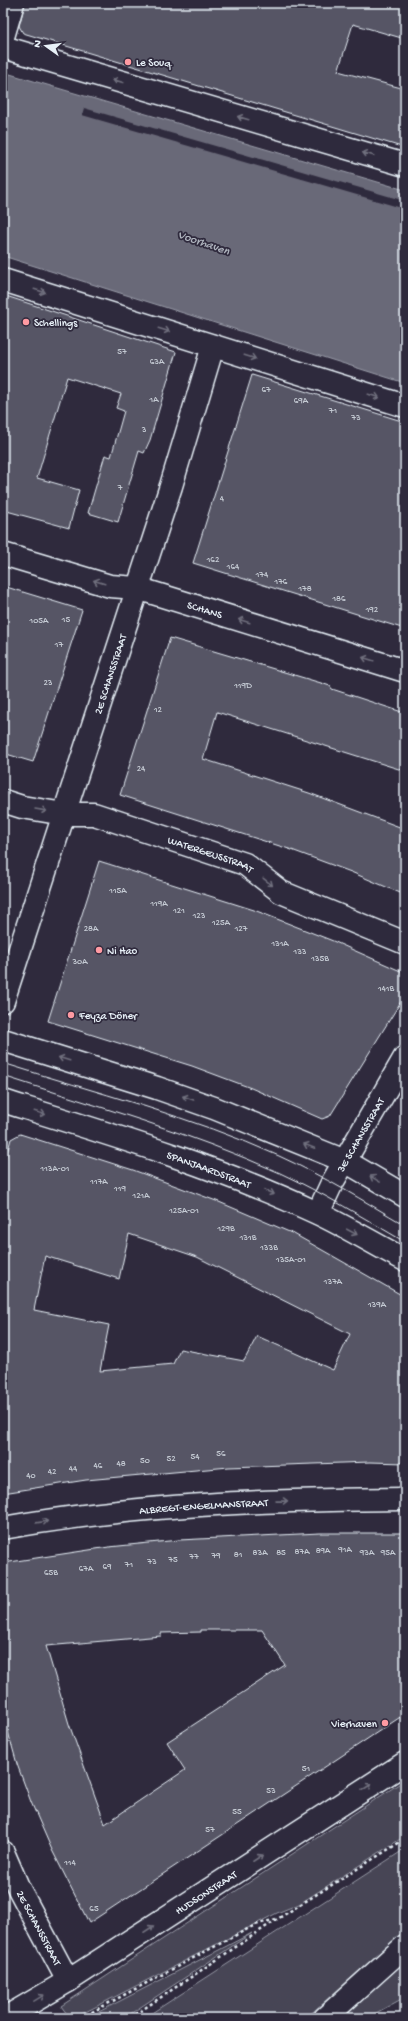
<svg xmlns="http://www.w3.org/2000/svg" width="408" height="2021" font-family="'Gochi Hand',sans-serif">
	<style>
		.grass { fill: #464455; stroke: #979aa6 }
		.water { fill: #696978; stroke: #9c9fab }
		.pier { fill: #2f2a3d }
		.building { fill: #575565; stroke: #e8f1f8; fill-rule: evenodd }
		.lines { fill: none; stroke-linecap: round; stroke-linejoin: round }
		.street-casing { stroke: #e8f1f8; stroke-width: 25 }
		.path { stroke: #e8f1f8; stroke-width: 2.5; stroke-dasharray: 3 3; stroke-linecap: butt }
		.street { stroke: #2f2a3d; stroke-width: 22 }
		.tram { stroke: #e8f1f8; stroke-width: 1 }
		.oneway { stroke: #70707e }
		.poi-dot { fill: #ff9aa2; stroke: #2f2a3d; stroke-width: 1.5 }
		.labels { text-anchor: middle; stroke-width: 3.5; stroke-linejoin: round; paint-order: stroke }
		.number-label { font-size: 9px; fill: #c4cad3 }
		.poi-label { font-size: 11px; fill: #e8f1f8; stroke: #2f2a3d; text-anchor: start }
		.street-label { font-size: 11px; fill: #e8f1f8; stroke: #2f2a3d }
		.water-label { font-size: 12px; font-style: italic; fill: #afb4be; stroke: #2f2a3d }
	</style>
	<rect width="100%" height="100%" fill="#2f2a3d"/>
	<filter id="ink" filterUnits="userSpaceOnUse"><feTurbulence type="fractalNoise" baseFrequency=".025" numOctaves="2"/><feDisplacementMap in="SourceGraphic" scale="8" xChannelSelector="R" yChannelSelector="G"/><feConvolveMatrix kernelMatrix="1 2 1 2 8 2 1 2 1" color-interpolation-filters="sRGB"/></filter>
	<g filter="url(#ink)">
		<g class="grass">
			<path d="M405,1780V1836L299,1904L277,1913L74,2018H70L61,2006Z"/>
			<path d="M405,1849V1930L306,2018H144Z"/>
			<path d="M252,1933L124,2018H87Z"/>
			<path d="M405,1958V1997L367,2018H339Z"/>
		</g>
		<path class="water" d="M3,72L405,190V383L3,256Z"/>
		<path class="pier" d="M84,108L405,201V209L82,115Z"/>
		<g class="building">
			<path d="M25,3H405V39L353,24L338,71L405,89V148L23,33L19,26Z"/>
			<path d="M3,295L176,352L150,440L144,453L139,451L118,522L88,513L105,455L111,457L124,411L116,408L121,394L67,377L37,478L79,490L69,528L3,510Z"/>
			<path d="M252,375L405,422V629L193,563Z"/>
			<path d="M3,586L82,610L33,762L3,753Z"/>
			<path d="M170,638L321,683L330,686L332,689L405,713V771L217,712L203,759L309,793L405,829V895L351,872L289,849L120,795Z"/>
			<path d="M99,861L254,910L333,941L405,973V995L330,1116L322,1119L251,1088L192,1066L48,1021Z"/>
			<path d="M20,1134L133,1170L219,1202L294,1234L405,1297V1463L370,1462L229,1467L86,1480L3,1493V1168L11,1139ZM129,1234L197,1257L350,1334L333,1370L257,1336L244,1361L180,1349L173,1364L100,1371L109,1325L34,1310L45,1256L119,1279Z"/>
			<path d="M320,1533H405V1714L89,1923L52,1850L31,1802L17,1764L3,1714V1563L109,1547L179,1540ZM201,1630H262L285,1665L167,1742L185,1770L105,1824L69,1724L46,1646L161,1636V1633L201,1632Z"/>
		</g>
		<g class="lines">
			<g class="street-casing">
				<g id="street">
					<path d="M3,37L13,3"/>
					<path d="M3,47L405,165"/>
					<path d="M3,280L405,406"/>
					<path id="s1" d="M3,554L110,586L137,588L405,671"/>
					<path id="s2" d="M3,801L22,807L64,814H94L245,864L281,892L405,943"/>
					<path id="s3" d="M3,1001L171,486L213,346"/>
					<path d="M3,1040L157,1088L214,1108L345,1161L405,1196"/>
					<path id="s4" d="M3,1101C109,1134 216,1166 317,1213C347,1227 376,1245 405,1260"/>
					<path id="s5" d="M318,1213L332,1183L405,1057"/>
					<path id="s6" d="M3,1528C136,1504 271,1500 405,1499"/>
					<path id="s7" d="M3,1852L19,1889L68,1981"/>
					<path id="s8" d="M5,2018L68,1981L405,1763"/>
					<path d="M325,2018L405,1946"/>
				</g>
			</g>
			<g class="path">
				<path d="M81,2018L255,1925L276,1919"/>
				<path d="M130,2018L279,1918L405,1839"/>
			</g>
			<use href="#street" class="street"/>
			<g class="tram">
				<path d="M3,1063C94,1092 193,1117 279,1156C323,1176 364,1201 405,1225"/>
				<path d="M3,1076C96,1106 191,1133 280,1173C323,1193 364,1218 405,1242"/>
			</g>
		</g>
		<defs><path id="oneway-shaft" d="M-6 0H5M1.5-3L5.5 0L1.5 3" fill="none" stroke-width="1.6" stroke-linecap="round" stroke-linejoin="round"/></defs>
		<g class="oneway">
			<use href="#oneway-shaft" transform="translate(118 81) rotate(-164)"/>
			<use href="#oneway-shaft" transform="translate(243 118) rotate(-164)"/>
			<use href="#oneway-shaft" transform="translate(368 154) rotate(-164)"/>
			<use href="#oneway-shaft" transform="translate(40 291) rotate(17)"/>
			<use href="#oneway-shaft" transform="translate(164 330) rotate(17)"/>
			<use href="#oneway-shaft" transform="translate(250 357) rotate(18)"/>
			<use href="#oneway-shaft" transform="translate(374 396) rotate(18)"/>
			<use href="#oneway-shaft" transform="translate(99 582) rotate(-163)"/>
			<use href="#oneway-shaft" transform="translate(244 621) rotate(-163)"/>
			<use href="#oneway-shaft" transform="translate(368 659) rotate(-163)"/>
			<use href="#oneway-shaft" transform="translate(41 810) rotate(10)"/>
			<use href="#oneway-shaft" transform="translate(268 882) rotate(38)"/>
			<use href="#oneway-shaft" transform="translate(64 1059) rotate(-163)"/>
			<use href="#oneway-shaft" transform="translate(188 1098) rotate(-161)"/>
			<use href="#oneway-shaft" transform="translate(40 1113) rotate(17)"/>
			<use href="#oneway-shaft" transform="translate(309 1146) rotate(-158)"/>
			<use href="#oneway-shaft" transform="translate(375 1179) rotate(-149)"/>
			<use href="#oneway-shaft" transform="translate(269 1192) rotate(23)"/>
			<use href="#oneway-shaft" transform="translate(352 1232) rotate(28)"/>
			<use href="#oneway-shaft" transform="translate(282 1501) rotate(-1)"/>
			<use href="#oneway-shaft" transform="translate(42 1522) rotate(-8)"/>
			<use href="#oneway-shaft" transform="translate(367 1787) rotate(-33)"/>
			<use href="#oneway-shaft" transform="translate(258 1858) rotate(-33)"/>
			<use href="#oneway-shaft" transform="translate(149 1929) rotate(-33)"/>
			<use href="#oneway-shaft" transform="translate(39 1998) rotate(-31)"/>
		</g>
	</g>
	<g class="poi-dot">
		<circle cx="128" cy="62" r="4"/>
		<circle cx="26" cy="322" r="4"/>
		<circle cx="99" cy="950" r="4"/>
		<circle cx="71" cy="1015" r="4"/>
		<circle cx="385" cy="1723" r="4"/>
	</g>
	<g class="labels">
		<g class="number-label">
			<text x="122" y="354">57</text>
			<text x="157" y="364">63A</text>
			<text x="266" y="392">67</text>
			<text x="154" y="402">1A</text>
			<text x="301" y="403">69A</text>
			<text x="333" y="413">71</text>
			<text x="356" y="420">73</text>
			<text x="144" y="432">3</text>
			<text x="120" y="490">7</text>
			<text x="222" y="501">4</text>
			<text x="213" y="562">162</text>
			<text x="233" y="569">164</text>
			<text x="262" y="577">174</text>
			<text x="281" y="584">176</text>
			<text x="305" y="591">178</text>
			<text x="339" y="601">186</text>
			<text x="372" y="612">192</text>
			<text x="66" y="622">15</text>
			<text x="39" y="623">105A</text>
			<text x="59" y="647">17</text>
			<text x="48" y="685">23</text>
			<text x="243" y="688">119D</text>
			<text x="158" y="712">12</text>
			<text x="141" y="771">24</text>
			<text x="118" y="893">115A</text>
			<text x="159" y="906">119A</text>
			<text x="179" y="913">121</text>
			<text x="199" y="918">123</text>
			<text x="221" y="925">125A</text>
			<text x="91" y="931">28A</text>
			<text x="241" y="931">127</text>
			<text x="280" y="946">131A</text>
			<text x="300" y="954">133</text>
			<text x="320" y="961">135B</text>
			<text x="80" y="964">30A</text>
			<text x="386" y="991">141B</text>
			<text x="55" y="1171">113A-01</text>
			<text x="99" y="1184">117A</text>
			<text x="120" y="1191">119</text>
			<text x="141" y="1198">121A</text>
			<text x="184" y="1213">125A-01</text>
			<text x="226" y="1231">129B</text>
			<text x="248" y="1240">131B</text>
			<text x="269" y="1250">133B</text>
			<text x="291" y="1262">135A-01</text>
			<text x="333" y="1284">137A</text>
			<text x="377" y="1307">139A</text>
			<text x="221" y="1456">56</text>
			<text x="195" y="1459">54</text>
			<text x="171" y="1461">52</text>
			<text x="145" y="1463">50</text>
			<text x="121" y="1466">48</text>
			<text x="98" y="1468">46</text>
			<text x="73" y="1471">44</text>
			<text x="52" y="1474">42</text>
			<text x="31" y="1478">40</text>
			<text x="345" y="1552">91A</text>
			<text x="323" y="1553">89A</text>
			<text x="302" y="1554">87A</text>
			<text x="260" y="1555">83A</text>
			<text x="281" y="1555">85</text>
			<text x="367" y="1555">93A</text>
			<text x="388" y="1555">95A</text>
			<text x="238" y="1557">81</text>
			<text x="216" y="1558">79</text>
			<text x="194" y="1559">77</text>
			<text x="173" y="1562">75</text>
			<text x="152" y="1564">73</text>
			<text x="129" y="1567">71</text>
			<text x="107" y="1569">69</text>
			<text x="86" y="1571">67A</text>
			<text x="51" y="1575">65B</text>
			<text x="306" y="1771">51</text>
			<text x="271" y="1793">53</text>
			<text x="237" y="1814">55</text>
			<text x="210" y="1832">57</text>
			<text x="70" y="1865">114</text>
			<text x="94" y="1911">65</text>
		</g>
		<g class="poi-label">
			<text x="136" y="66">Le Souq</text>
			<text x="34" y="326">Schellings</text>
			<text x="107" y="954">Ni Hao</text>
			<text x="79" y="1019">Feyza Döner</text>
			<text x="377" y="1727" text-anchor="end">Vierhaven</text>
		</g>
		<g class="street-label">
			<text dy="4" stroke="none"><textPath href="#s1" startOffset="210">SCHANS</textPath></text>
			<text dy="4" stroke="none"><textPath href="#s3" startOffset="344">2E SCHANSSTRAAT</textPath></text>
			<text dy="4" stroke="none"><textPath href="#s2" startOffset="216">WATERGEUSSTRAAT</textPath></text>
			<text dy="4" stroke="none"><textPath href="#s5" startOffset="89">3E SCHANSSTRAAT</textPath></text>
			<text dy="4" stroke="none"><textPath href="#s4" startOffset="217">SPANJAARDSTRAAT</textPath></text>
			<text dy="4" stroke="none"><textPath href="#s6" startOffset="202">ALBREGT-ENGELMANSTRAAT</textPath></text>
			<text dy="4" stroke="none"><textPath href="#s8" startOffset="237">HUDSONSTRAAT</textPath></text>
			<text dy="4" stroke="none"><textPath href="#s7" startOffset="84">2E SCHANSSTRAAT</textPath></text>
		</g>
		<g class="water-label">
			<text transform="translate(204 242) rotate(19)" y="4">Voorhaven</text>
		</g>
	</g>
	<rect width="408" height="2021" fill="none" stroke="#2f2a3d" stroke-width="16"/>
	<rect x="8" y="8" width="392" height="2005" fill="none" stroke="#e8f1f8" stroke-width="1.5" filter="url(#ink)"/>
	<g transform="translate(46 46) rotate(284)" stroke="#2f2a3d" stroke-width="3" paint-order="stroke">
	<path d="M0-3L7 15L0 10L-7 15Z" fill="#e8f1f8"/>
	<text y="-6" font-size="11" font-weight="bold" text-anchor="middle" fill="#e8f1f8">N</text>
	</g>
</svg>
